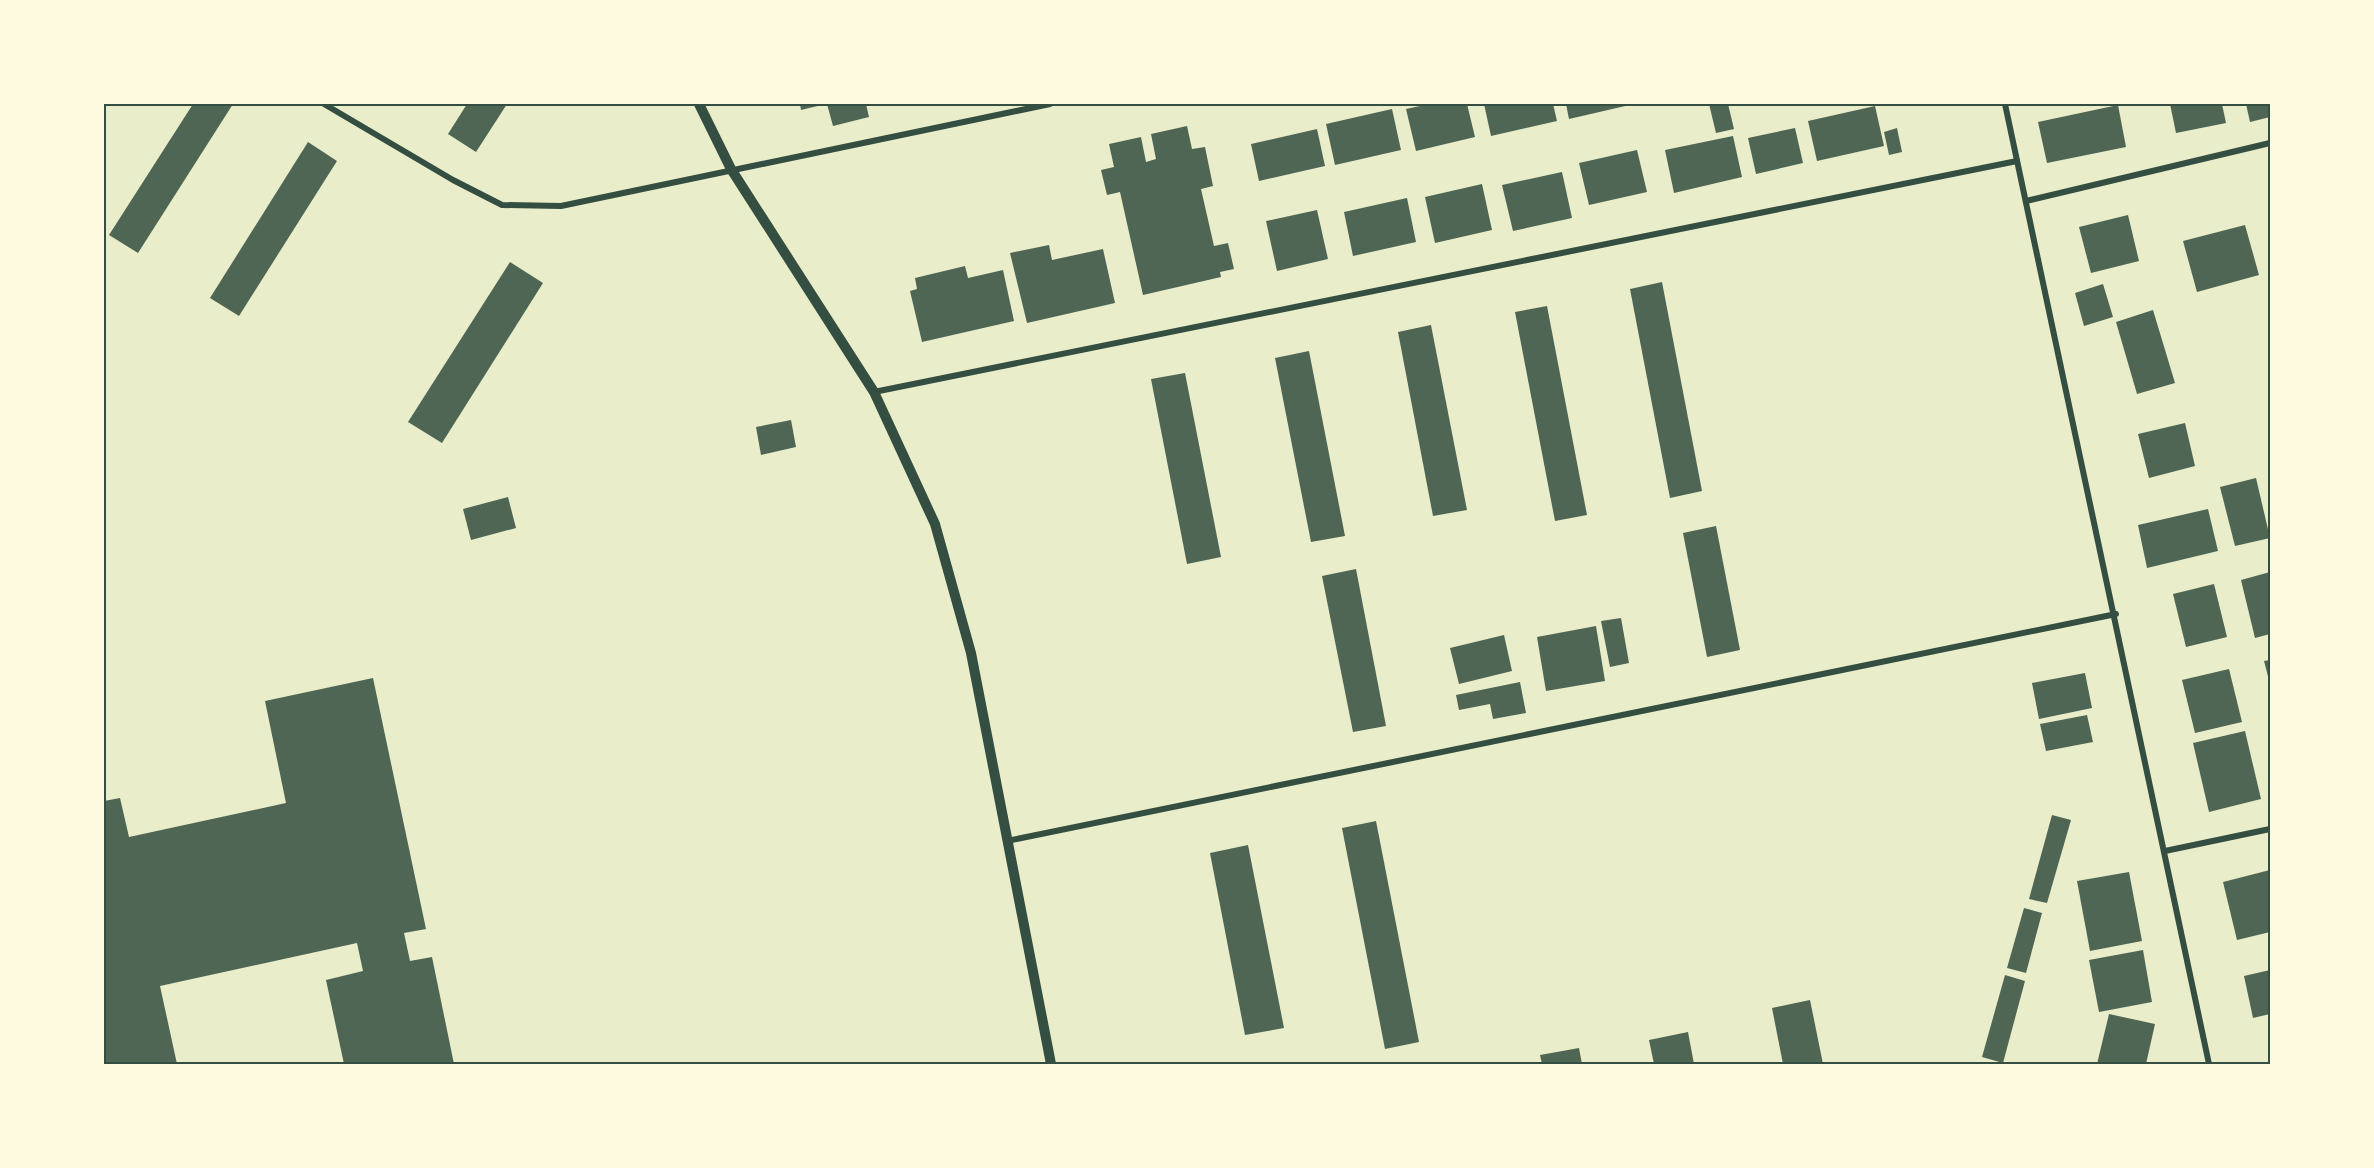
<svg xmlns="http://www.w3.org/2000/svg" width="2374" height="1168" font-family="'Nunito Sans',sans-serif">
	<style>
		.building { fill: #4f6655 }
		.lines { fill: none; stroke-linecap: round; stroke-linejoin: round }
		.minor { stroke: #344e41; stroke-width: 6 }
		.tertiary { stroke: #344e41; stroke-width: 10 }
		.neatline { fill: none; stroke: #344e41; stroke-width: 2 }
	</style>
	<rect width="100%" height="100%" fill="#e9edc9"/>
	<g class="building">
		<path d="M193,104H233L138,253L109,235Z"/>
		<path d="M467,104H507L476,152L448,134Z"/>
		<path d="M800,104H826L801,110Z"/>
		<path d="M827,104H866L869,117L833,126Z"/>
		<path d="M1429,104H1467L1475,137L1416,151L1406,109Z"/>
		<path d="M1484,104H1553L1557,121L1491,136Z"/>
		<path d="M1566,104H1634L1569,119Z"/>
		<path d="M1709,104H1728L1734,129L1716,133Z"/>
		<path d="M2170,104H2222L2226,123L2176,133Z"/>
		<path d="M2246,104H2270V117L2250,122Z"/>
		<path d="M2118,105L2126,147L2047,163L2038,122Z"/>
		<path d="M1875,106L1884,146L1817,161L1808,121Z"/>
		<path d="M1392,109L1401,150L1335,165L1326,124Z"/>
		<path d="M1187,126L1192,149L1205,147L1213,186L1201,189L1214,246L1228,243L1234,269L1220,272L1221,277L1143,295L1120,192L1107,195L1101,170L1114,167L1109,144L1141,137L1146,162L1156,159L1151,134Z"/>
		<path d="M1795,128L1803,163L1756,174L1748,138Z"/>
		<path d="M1897,128L1902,152L1889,155L1884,132Z"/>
		<path d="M1317,129L1325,166L1259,181L1251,144Z"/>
		<path d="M1733,136L1742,177L1674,193L1665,150Z"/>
		<path d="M308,142L337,161L239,316L210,298Z"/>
		<path d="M1637,150L1647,192L1589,205L1579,163Z"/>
		<path d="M1562,172L1572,218L1513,231L1502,185Z"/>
		<path d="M1482,184L1492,230L1435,243L1425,197Z"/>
		<path d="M1407,198L1416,242L1353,256L1344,212Z"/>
		<path d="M1317,210L1328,259L1277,271L1266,221Z"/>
		<path d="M2128,215L2139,261L2091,273L2079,227Z"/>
		<path d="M2245,225L2259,275L2197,292L2183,241Z"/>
		<path d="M1049,245L1052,260L1103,249L1115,303L1027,323L1010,253Z"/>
		<path d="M510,262L543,283L442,443L408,422Z"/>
		<path d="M965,266L968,278L1003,270L1014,321L922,342L910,291L917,289L915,278Z"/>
		<path d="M1662,282L1702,491L1670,498L1630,289Z"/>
		<path d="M2103,284L2113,317L2084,326L2075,293Z"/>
		<path d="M1547,306L1587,515L1555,521L1515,312Z"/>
		<path d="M2153,310L2175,383L2137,394L2116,322Z"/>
		<path d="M1431,325L1467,510L1433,516L1398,332Z"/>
		<path d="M1309,351L1345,536L1311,542L1275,358Z"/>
		<path d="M1185,373L1221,557L1187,564L1151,379Z"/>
		<path d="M791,420L796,447L761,455L756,427Z"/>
		<path d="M2185,423L2195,466L2149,478L2138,434Z"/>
		<path d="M2256,478L2270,538L2235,546L2220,487Z"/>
		<path d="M508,497L516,528L471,540L463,509Z"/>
		<path d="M2208,509L2218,551L2147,568L2138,525Z"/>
		<path d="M1716,526L1740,650L1707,657L1683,533Z"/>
		<path d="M1356,569L1386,726L1353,732L1322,576Z"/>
		<path d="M2270,572V634L2255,638L2241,580Z"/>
		<path d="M2214,584L2227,637L2186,647L2173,594Z"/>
		<path d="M1621,618L1629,663L1610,667L1601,621Z"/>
		<path d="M1596,626L1605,681L1546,691L1537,637Z"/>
		<path d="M1504,635L1512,671L1459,684L1450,648Z"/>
		<path d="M2270,660V684L2264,661Z"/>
		<path d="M2229,669L2242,722L2195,733L2182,680Z"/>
		<path d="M2085,673L2092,708L2039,719L2032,683Z"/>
		<path d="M373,678L426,929L404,933L410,961L432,957L454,1064H344L326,980L363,971L357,943L160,986L177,1064H104V801L120,798L129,837L286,803L265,701Z"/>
		<path d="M1520,682L1526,713L1493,719L1490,704L1459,710L1456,695Z"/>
		<path d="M2087,715L2093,742L2046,751L2040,724Z"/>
		<path d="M2245,731L2261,799L2209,812L2193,743Z"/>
		<path d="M2052,815L2071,820L2047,903L2029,899Z"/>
		<path d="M1376,821L1419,1042L1385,1049L1342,828Z"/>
		<path d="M1248,845L1284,1028L1245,1035L1210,853Z"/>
		<path d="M2270,870V932L2237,940L2223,882Z"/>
		<path d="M2129,872L2142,941L2090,951L2077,881Z"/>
		<path d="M2024,908L2042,913L2026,973L2007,968Z"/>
		<path d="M2143,950L2152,1002L2099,1012L2089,960Z"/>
		<path d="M2270,970V1014L2253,1018L2244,976Z"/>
		<path d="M2005,975L2025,981L2003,1063L1982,1057Z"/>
		<path d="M1810,1000L1823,1064H1783L1772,1008Z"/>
		<path d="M2109,1014L2155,1024L2146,1064H2097Z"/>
		<path d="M1688,1032L1694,1064H1654L1649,1040Z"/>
		<path d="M1579,1048L1582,1064H1542L1540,1055Z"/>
	</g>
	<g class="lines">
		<g class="minor">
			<path d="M324,104L453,180L502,205L561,206L1050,104"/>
			<path d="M2005,104L2209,1064"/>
			<path d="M2026,201L2270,143"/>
			<path d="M874,392L2017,161"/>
			<path d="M1007,841L2116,614"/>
			<path d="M2165,851L2270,829"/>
		</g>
		<path class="tertiary" d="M699,104L731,169L874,392L935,524L971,653L1051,1064"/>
	</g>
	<rect width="2374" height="1168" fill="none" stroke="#fefae0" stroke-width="210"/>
	<rect x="105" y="105" width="2164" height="958" class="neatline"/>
</svg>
